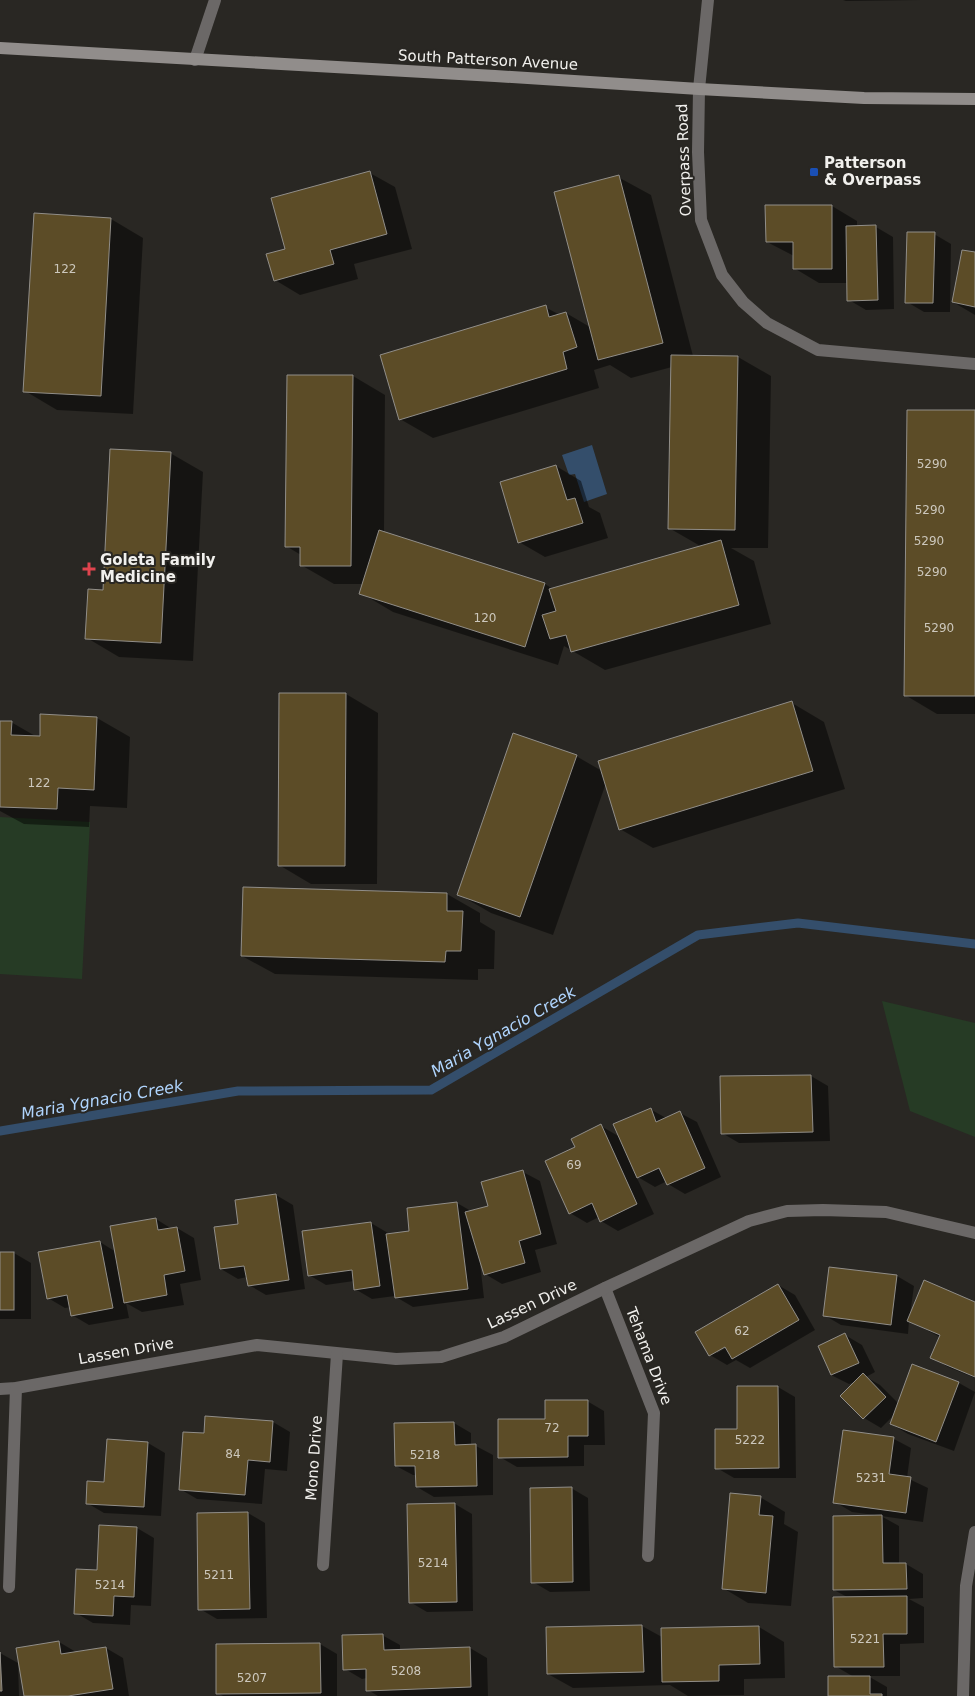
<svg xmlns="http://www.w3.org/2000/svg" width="975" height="1696" font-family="'DejaVu Sans',sans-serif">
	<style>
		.green { fill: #263b25 }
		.water { fill: #344e6b }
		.shadow { fill: #0007; fill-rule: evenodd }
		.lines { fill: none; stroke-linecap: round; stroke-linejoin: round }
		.stream { stroke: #344e6b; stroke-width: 9 }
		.building { fill: #5c4c27; stroke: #918e89 }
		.minor { stroke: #6b6867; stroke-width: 12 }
		.secondary { stroke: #918d8b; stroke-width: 12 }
		.transit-dot { fill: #1a4fb4; stroke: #292723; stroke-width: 2 }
		.health-dot { fill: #e0444e; stroke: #292723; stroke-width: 2 }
		.labels { text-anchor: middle; stroke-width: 4; stroke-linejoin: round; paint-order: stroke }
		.number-label { font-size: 12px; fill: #ccc7bc }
		.street-label { font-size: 15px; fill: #f1f0ed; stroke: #292723 }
		.poi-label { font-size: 15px; font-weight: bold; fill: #f1f0ed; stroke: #292723; text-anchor: start }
		.water-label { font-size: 16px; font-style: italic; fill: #afd4fd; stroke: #292723 }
	</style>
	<rect width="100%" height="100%" fill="#292723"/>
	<g class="green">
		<path d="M0,817L90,822L82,979L0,974Z"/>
		<path d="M882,1001L975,1023V1137L910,1111Z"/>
	</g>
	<path class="water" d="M592,445L607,494L584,502L575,474L569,475L562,455Z"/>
	<g class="shadow">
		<path d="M843,0H921L846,1Z"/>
		<path d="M370,173L395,187L412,249L354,264L358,279L300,295L275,280L287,250Z"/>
		<path d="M618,177L651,195L693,356L738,357L771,376L768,548H731L754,561L771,624L605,670L564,646L558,665L393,612L361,593L363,584H334L301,565V555L286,546L353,376L385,395L384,533L545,584L553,589L702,547L669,528L672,367L631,378L610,365L594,370L599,388L433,438L400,419L545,307L560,315L566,313L590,327Z"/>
		<path d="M832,206L857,221V227H876L893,237L894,309L866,310L849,300L848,283H819L794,268V256L767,242Z"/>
		<path d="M111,219L143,238L133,414L57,410L25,391Z"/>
		<path d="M934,234L951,244L950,312H924L907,302Z"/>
		<path d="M975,253V315L953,302Z"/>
		<path d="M975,412V714H937L905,695Z"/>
		<path d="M170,453L203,472L193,661L119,657L87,638L105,591Z"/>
		<path d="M556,466L581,481L589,507L600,513L608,538L545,557L519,542Z"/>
		<path d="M346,694L378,713L377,884H311L279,865Z"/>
		<path d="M792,703L824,722L845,789L653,848L620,829L606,783L553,935L491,913L458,894L576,756L602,771Z"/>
		<path d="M41,716L97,718L130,737L127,808L90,806L89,827L24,824L0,811V722H11L37,737L41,738Z"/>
		<path d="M244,888L447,894L480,913V922L495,931L494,969H478V980L275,974L242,956Z"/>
		<path d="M811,1076L828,1086L830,1141L739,1143L722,1133L721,1078Z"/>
		<path d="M650,1109L666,1118L680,1113L697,1122L721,1177L685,1194L668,1184L667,1181L655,1187L636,1176L654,1214L618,1231L601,1221L599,1217L587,1223L570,1213L576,1148L601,1126L620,1137Z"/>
		<path d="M523,1172L540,1181L557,1244L535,1250L541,1272L502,1284L485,1274L481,1262L480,1263L484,1298L413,1307L396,1297L395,1296L372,1299L355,1289L354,1281L326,1285L309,1275L371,1223L388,1233V1236L411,1232L457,1203L471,1211L489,1206Z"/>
		<path d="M276,1195L293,1205L305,1289L266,1295L249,1285L247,1277L238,1279L221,1269L239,1225L236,1201Z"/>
		<path d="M156,1219L172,1229L177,1228L194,1238L201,1280L180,1284L184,1305L142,1312L126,1303L129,1318L89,1325L72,1315L71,1307L65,1308L48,1298L40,1253L100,1242L116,1252Z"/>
		<path d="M0,1253H14L31,1263V1319H0Z"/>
		<path d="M897,1276L914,1286L910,1315L975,1303V1378L948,1367L931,1357L940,1337L909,1321L908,1334L841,1325L824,1315Z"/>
		<path d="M778,1285L795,1295L815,1330L750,1368L736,1360L727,1365L710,1355ZM730,1343L731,1345L717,1353V1350Z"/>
		<path d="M845,1335L862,1345L875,1372L866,1377L880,1385L899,1404L913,1365L959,1383L975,1392L954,1451L908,1434L891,1424L895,1414L881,1428L864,1418L857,1381L849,1384L831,1375Z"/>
		<path d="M778,1387L795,1397L796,1478H734L717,1468L739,1430Z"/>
		<path d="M587,1401L604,1411L605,1445H584V1466L517,1467L500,1457L546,1420Z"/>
		<path d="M273,1422L290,1432L287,1471L265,1469L262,1504L197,1499L180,1489L205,1435Z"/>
		<path d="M454,1423L471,1433V1446H476L493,1455V1495L434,1497L417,1487V1475H413L396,1466Z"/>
		<path d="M845,1432L894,1439L911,1448L907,1478L928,1488L923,1522L881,1516L899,1526V1564H906L923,1574V1598L909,1599L924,1607V1643L900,1644V1676H868L887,1687V1696H830L854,1677L835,1666L849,1598L834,1590L874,1515L852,1512L835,1502Z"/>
		<path d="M108,1441L148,1443L165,1453L161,1516L104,1513L87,1503L105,1483Z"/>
		<path d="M571,1488L588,1498L590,1591L550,1592L533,1582Z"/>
		<path d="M760,1497L785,1512L784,1524L798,1532L791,1606L748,1603L723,1588Z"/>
		<path d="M455,1504L472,1514L473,1611L427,1612L410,1602Z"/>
		<path d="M248,1513L265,1523L267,1618L217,1619L200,1609Z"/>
		<path d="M100,1527L137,1528L154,1538L151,1606L131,1605L130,1625L93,1623L76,1613L98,1572Z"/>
		<path d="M642,1626L662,1637L759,1627L784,1642L785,1678L744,1679V1695L688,1696L670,1685L573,1688L548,1674L547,1629Z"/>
		<path d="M382,1635L400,1645V1651L470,1648L487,1658L488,1696H378L368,1690L367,1678L362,1679L345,1669Z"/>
		<path d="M59,1642L76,1652L106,1648L123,1658L129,1696H25Z"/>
		<path d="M320,1644L337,1654V1696H223L218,1693Z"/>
		<path d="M0,1653L18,1663L19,1696H0Z"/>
	</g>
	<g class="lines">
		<path class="stream" d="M0,1131L238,1091L431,1090L698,935L798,923L975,944"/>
	</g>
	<g class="building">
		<path d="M370,171L387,234L330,250L334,264L274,281L266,254L285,249L271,198Z"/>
		<path d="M619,175L663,343L598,360L554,192Z"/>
		<path d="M765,205H832V269H793V242H766Z"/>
		<path d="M34,213L111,218L101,396L23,392Z"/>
		<path d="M876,225L878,300L847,301L846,226Z"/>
		<path d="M907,232H935L933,303H905Z"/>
		<path d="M962,250L975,252V307L952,302Z"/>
		<path d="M546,305L549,317L566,312L577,347L563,352L567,369L399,420L380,355Z"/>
		<path d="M671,355L738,356L735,530L668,529Z"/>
		<path d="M287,375H353L351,566H300V547H285Z"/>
		<path d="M907,410H975V696H904Z"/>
		<path d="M110,449L171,452L161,643L85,639L88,589L103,590Z"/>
		<path d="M556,465L567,500L575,498L583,523L518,543L500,482Z"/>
		<path d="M379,530L545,583L525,647L359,594Z"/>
		<path d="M721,540L739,605L571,652L566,635L550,639L542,615L556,611L549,589Z"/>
		<path d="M279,693H346L345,866H278Z"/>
		<path d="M792,701L813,771L619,830L598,761Z"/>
		<path d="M40,714L97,717L94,790L58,788L57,809L0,807V721H12L11,735L40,736Z"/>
		<path d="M513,733L577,755L520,917L457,895Z"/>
		<path d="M243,887L447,893V911H463L461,951H446L445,962L241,956Z"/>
		<path d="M811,1075L813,1132L721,1134L720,1076Z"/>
		<path d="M651,1108L656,1122L680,1111L705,1168L667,1185L659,1168L637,1178L613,1124Z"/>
		<path d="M601,1124L637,1204L600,1222L592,1203L569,1214L545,1161L575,1147L571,1139Z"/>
		<path d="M523,1170L541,1234L519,1241L525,1263L484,1275L465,1212L488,1206L481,1182Z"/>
		<path d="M276,1194L289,1280L248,1286L244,1266L220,1269L214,1227L238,1224L235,1200Z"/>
		<path d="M457,1202L468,1289L395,1298L386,1234L409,1231L407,1208Z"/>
		<path d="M156,1218L158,1230L177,1227L185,1271L164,1275L167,1295L124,1303L110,1226Z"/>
		<path d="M371,1222L380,1286L354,1290L352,1270L308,1276L302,1231Z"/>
		<path d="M100,1241L113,1308L71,1316L67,1295L47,1299L38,1252Z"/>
		<rect x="0" y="1252" width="14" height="58"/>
		<path d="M829,1267L897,1275L891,1325L823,1316Z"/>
		<path d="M924,1280L975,1302V1377L930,1358L940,1335L907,1321Z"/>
		<path d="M778,1284L799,1320L732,1359L725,1347L709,1356L695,1332Z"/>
		<path d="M845,1333L859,1363L831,1375L818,1346Z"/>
		<path d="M912,1364L959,1382L936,1442L890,1424Z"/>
		<path d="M863,1373L886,1397L863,1419L840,1396Z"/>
		<path d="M737,1386H778L779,1468L715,1469V1429H737Z"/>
		<path d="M545,1400H588V1436H568V1457L498,1458V1419H545Z"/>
		<path d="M205,1416L273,1421L270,1462L248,1460L245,1495L179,1490L183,1432L204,1433Z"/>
		<path d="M454,1422L455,1445L476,1444L477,1486L416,1487L415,1466H395L394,1423Z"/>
		<path d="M843,1430L894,1437L889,1474L911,1477L906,1513L833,1503Z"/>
		<path d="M107,1439L148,1442L144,1507L86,1504L87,1481L104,1482Z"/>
		<path d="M572,1487L573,1582L531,1583L530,1488Z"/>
		<path d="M730,1493L761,1496L759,1515L773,1516L766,1593L722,1589Z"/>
		<path d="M455,1503L457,1602L409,1603L407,1504Z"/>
		<path d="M248,1512L250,1609L198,1610L197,1513Z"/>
		<path d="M882,1515L883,1563H906L907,1589L833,1590V1516Z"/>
		<path d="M99,1525L137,1527L134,1597L114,1596L113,1616L74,1614L76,1569L97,1570Z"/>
		<path d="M907,1596V1634H883L884,1667H834L833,1597Z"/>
		<path d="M642,1625L644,1672L547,1674L546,1627Z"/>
		<path d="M759,1626L760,1664L719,1665V1681L662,1682L661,1628Z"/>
		<path d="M383,1634L384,1650L470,1647L471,1687L366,1691V1669L343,1670L342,1635Z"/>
		<path d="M59,1641L61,1654L106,1647L113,1689L68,1696H24L16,1648Z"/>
		<path d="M320,1643L321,1693L216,1694V1644Z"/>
		<path d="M0,1652L2,1691H0Z"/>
		<path d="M828,1676H870V1694H882V1696H828Z"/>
	</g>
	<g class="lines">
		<g class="minor">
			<path d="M708,0L699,89L698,152L701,220L722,275L743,302L767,323L818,350L975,364"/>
			<path d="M195,60L215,0"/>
			<path d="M605,1288L654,1413L648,1556"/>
			<path d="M0,1389L16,1388L257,1345L396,1359L441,1357L504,1337L605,1288L749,1221L787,1211L823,1210L886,1212L975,1233"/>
			<path d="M323,1565L337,1354"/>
			<path d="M9,1587L16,1388"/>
			<path d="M963,1696L966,1586L975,1532"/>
		</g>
		<path class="secondary" d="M0,48L495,76L699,89L864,98L975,99"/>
	</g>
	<rect class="transit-dot" x="809" y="167" width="10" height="10" rx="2.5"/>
	<path class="health-dot" d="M86.5 561.5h5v5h5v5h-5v5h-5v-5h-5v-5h5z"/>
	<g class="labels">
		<g class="number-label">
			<text x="65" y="273">122</text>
			<text x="932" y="468">5290</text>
			<text x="930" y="514">5290</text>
			<text x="929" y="545">5290</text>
			<text x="932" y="576">5290</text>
			<text x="485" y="622">120</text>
			<text x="939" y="632">5290</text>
			<text x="39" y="787">122</text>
			<text x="574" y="1169">69</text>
			<text x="742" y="1335">62</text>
			<text x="552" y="1432">72</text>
			<text x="750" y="1444">5222</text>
			<text x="233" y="1458">84</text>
			<text x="425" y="1459">5218</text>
			<text x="871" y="1482">5231</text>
			<text x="433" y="1567">5214</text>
			<text x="219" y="1579">5211</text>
			<text x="110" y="1589">5214</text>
			<text x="865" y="1643">5221</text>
			<text x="406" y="1675">5208</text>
			<text x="252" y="1682">5207</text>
		</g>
		<g class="street-label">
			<text transform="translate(488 60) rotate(3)" y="5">South Patterson Avenue</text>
			<text transform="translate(684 160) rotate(-92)" y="5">Overpass Road</text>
			<text transform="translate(532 1304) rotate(-25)" y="5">Lassen Drive</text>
			<text transform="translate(126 1351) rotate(-10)" y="5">Lassen Drive</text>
			<text transform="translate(649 1356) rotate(69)" y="5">Tehama Drive</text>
			<text transform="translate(314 1458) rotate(-86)" y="5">Mono Drive</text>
		</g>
		<g class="poi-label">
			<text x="824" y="168">Patterson<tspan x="824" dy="17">&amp; Overpass</tspan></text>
			<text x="100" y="565">Goleta Family<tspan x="100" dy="17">Medicine</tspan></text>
		</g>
		<g class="water-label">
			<text transform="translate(503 1031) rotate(-30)" y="6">Maria Ygnacio Creek</text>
			<text transform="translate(102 1099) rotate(-10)" y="6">Maria Ygnacio Creek</text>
		</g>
	</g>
</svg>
